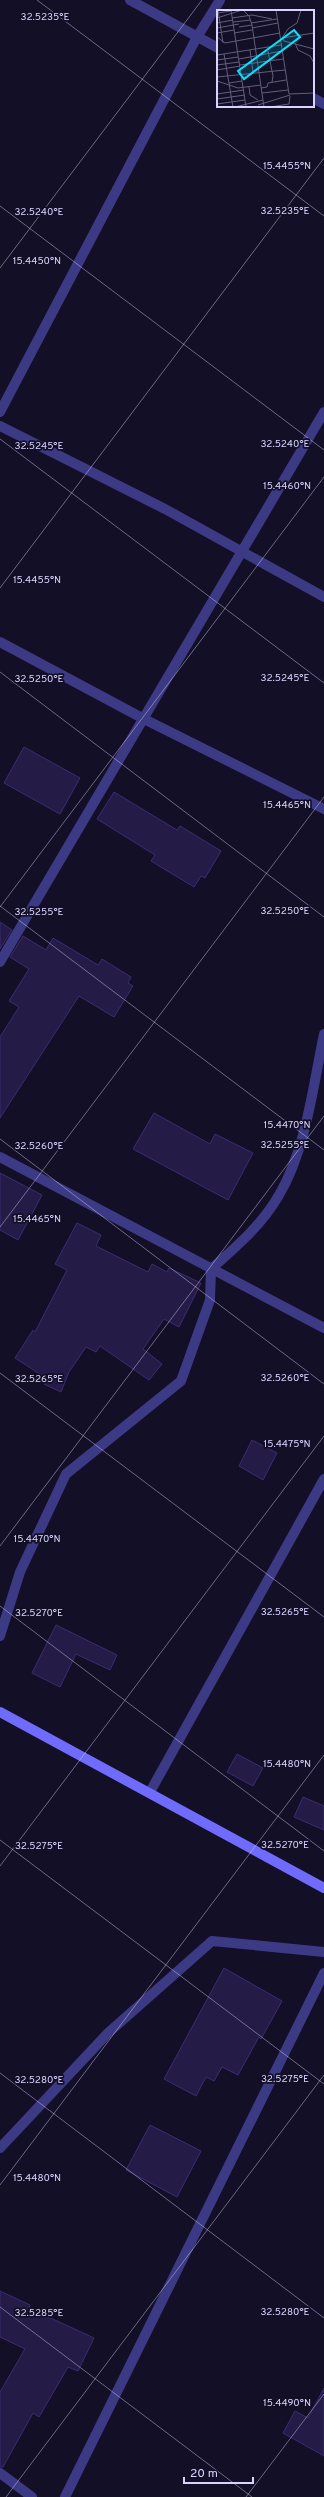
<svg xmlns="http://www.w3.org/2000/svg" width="324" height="2497" font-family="Overpass,sans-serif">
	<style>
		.building { fill: #241b47; stroke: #3b2d73 }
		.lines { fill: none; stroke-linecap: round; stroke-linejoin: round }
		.street { stroke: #3d3a85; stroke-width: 10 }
		.secondary { stroke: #6f6bff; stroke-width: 10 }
		.ticks { fill: none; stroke: #d9d4ff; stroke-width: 1; stroke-opacity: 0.45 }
		.inset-road { fill: none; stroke: #625e7d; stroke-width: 1 }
		.view { fill: #00e5ff; fill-opacity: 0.15; stroke: #00e5ff; stroke-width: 2 }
		.inset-edge { fill: none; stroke: #d9d4ff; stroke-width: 2 }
		.ticks-label { font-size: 10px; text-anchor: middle; fill: #d9d4ff; stroke: #130f26; stroke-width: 3.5; stroke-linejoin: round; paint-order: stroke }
	</style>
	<rect width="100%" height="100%" fill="#130f26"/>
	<g class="building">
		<path d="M24,747L80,778L60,814L4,783Z"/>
		<path d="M114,792L177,830L180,826L221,851L205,878L201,876L194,887L151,861L155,855L97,819Z"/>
		<path d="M0,922L12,930L0,949Z"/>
		<path d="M23,936L46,950L53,938L98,965L102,959L131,977L128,983L133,986L114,1017L79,996L0,1118V1037L19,1007L9,1001L29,969L10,957Z"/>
		<path d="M154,1113L210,1144L215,1134L253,1153L228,1200L133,1149Z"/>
		<path d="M0,1173L42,1195L18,1240L0,1230Z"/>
		<path d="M77,1223L101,1235L96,1246L148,1272L152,1264L167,1272L169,1268L201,1283L179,1327L164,1319L143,1349L162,1364L149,1380L100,1346L96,1352L86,1347L69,1372L61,1392L44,1384L46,1378L15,1358L33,1330L35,1332L67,1270L55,1264Z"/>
		<path d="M252,1440L277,1453L263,1480L239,1466Z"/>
		<path d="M56,1625L117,1655L110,1670L76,1654L60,1687L32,1673Z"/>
		<path d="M237,1754L263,1768L253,1786L227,1772Z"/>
		<path d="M303,1797L324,1806V1830L294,1817Z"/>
		<path d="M224,1968L282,2001L261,2039L259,2037L238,2075L222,2067L214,2081L206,2077L196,2096L164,2079Z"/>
		<path d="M150,2125L201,2151L177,2197L126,2170Z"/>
		<path d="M0,2291L30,2305L29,2308L94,2338L78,2371L68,2367L39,2417L33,2413L3,2467H0V2392L25,2349L0,2337Z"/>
		<path d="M324,2388V2456L283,2433L295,2411L308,2418Z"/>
	</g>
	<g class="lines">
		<g class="street">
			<path d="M130,0L218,48"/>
			<path d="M313,98L324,104"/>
			<path d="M0,412L197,37L220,0"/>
			<path d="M0,426L165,509L324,597"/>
			<path d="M0,642L144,719L324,809"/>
			<path d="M0,962L324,412"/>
			<path d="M0,1157L324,1328"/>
			<path d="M0,1636L20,1572L66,1474L181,1381L210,1300L211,1269C236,1247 262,1225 279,1195C306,1150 313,1086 324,1034"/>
			<path d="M150,1792L324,1479"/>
			<path d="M0,2148L108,2033L212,1941L324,1952"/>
			<path d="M0,2473L32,2497"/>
			<path d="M65,2497L324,1973"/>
		</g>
		<path class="secondary" d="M0,1712L324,1888"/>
	</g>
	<path class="ticks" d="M37,0L324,216M0,206L324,450M0,268L202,0M0,439L324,683M0,588L324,158M0,672L324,917M0,906L324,1150M0,907L324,477M0,1139L324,1384M0,1227L324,797M0,1373L324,1617M0,1546L324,1116M0,1606L324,1851M0,1840L324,2084M0,1866L324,1436M0,2073L324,2318M0,2185L324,1755M0,2307L252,2497M6,2497L324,2075M246,2497L324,2394"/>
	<g transform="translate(217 10)">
		<rect width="97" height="97" fill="#130f26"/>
		<path class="inset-road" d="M1,0L6,33M14,0L29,97M26,0L32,6L35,15L47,97M59,0L72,84L97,83M0,3L14,1M0,8L25,0M15,8L35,5L55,9M16,12L34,10M0,13L16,10M34,13L60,9M22,17L35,15M0,18L22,14M35,18L61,13M0,23L17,20M17,23L35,20M0,27L8,33L63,23M65,28L71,19L80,13L84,0M65,28L67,31L97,39M65,28L97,23M78,33L81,40L93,46L97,53M33,40L36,62M51,41L56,66L55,72M7,44L16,97M0,45L64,35M22,49L65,41M0,50L21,47M0,55L22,52M23,55L66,49M0,60L23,56M0,67L68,60M0,71L21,78L44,75M12,73L25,71M32,77L33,85L41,90M44,78L50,77L51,73L69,70M45,83L71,80M0,84L27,80M0,89L28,85M0,94L28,90M41,95L73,85M18,97L46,90M53,97L72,94L73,86"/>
		<path class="view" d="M77,20L83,27L27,69L21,61Z"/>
		<rect width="97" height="97" class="inset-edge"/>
	</g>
	<g class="ticks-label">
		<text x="45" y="20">32.5235°E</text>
		<text x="287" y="169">15.4455°N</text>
		<text x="285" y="214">32.5235°E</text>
		<text x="39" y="215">32.5240°E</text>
		<text x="37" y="264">15.4450°N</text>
		<text x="285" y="447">32.5240°E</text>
		<text x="39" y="449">32.5245°E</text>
		<text x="287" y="489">15.4460°N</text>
		<text x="37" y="583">15.4455°N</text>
		<text x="285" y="681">32.5245°E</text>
		<text x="39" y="682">32.5250°E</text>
		<text x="287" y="808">15.4465°N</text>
		<text x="285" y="914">32.5250°E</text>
		<text x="39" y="915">32.5255°E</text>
		<text x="287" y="1128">15.4470°N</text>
		<text x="285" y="1148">32.5255°E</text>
		<text x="39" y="1149">32.5260°E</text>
		<text x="37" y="1222">15.4465°N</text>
		<text x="285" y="1381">32.5260°E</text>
		<text x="39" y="1382">32.5265°E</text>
		<text x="287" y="1447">15.4475°N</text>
		<text x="37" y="1542">15.4470°N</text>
		<text x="285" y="1615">32.5265°E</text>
		<text x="39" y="1616">32.5270°E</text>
		<text x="287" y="1767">15.4480°N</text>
		<text x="285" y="1848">32.5270°E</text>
		<text x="39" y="1849">32.5275°E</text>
		<text x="285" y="2082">32.5275°E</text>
		<text x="39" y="2083">32.5280°E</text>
		<text x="37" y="2181">15.4480°N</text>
		<text x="285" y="2315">32.5280°E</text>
		<text x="39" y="2316">32.5285°E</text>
		<text x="287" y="2406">15.4490°N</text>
	</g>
	<path d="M184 2477v6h69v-6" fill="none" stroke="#d9d4ff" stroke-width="2"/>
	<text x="190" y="2477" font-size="12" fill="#d9d4ff" stroke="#130f26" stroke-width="3" paint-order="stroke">20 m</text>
</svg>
